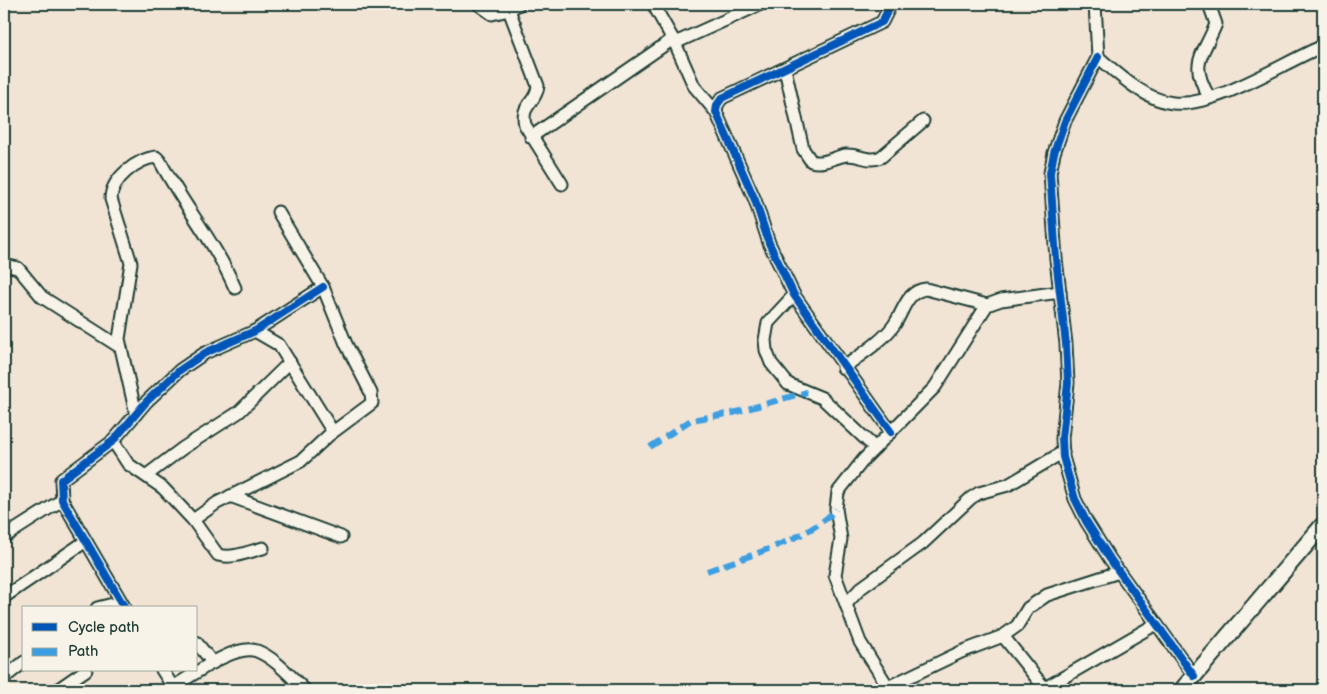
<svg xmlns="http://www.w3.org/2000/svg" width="1327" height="694" font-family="'Balsamiq Sans',sans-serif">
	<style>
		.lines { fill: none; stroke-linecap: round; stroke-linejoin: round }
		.minor-casing { stroke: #1f3d34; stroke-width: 15 }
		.major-casing { stroke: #1f3d34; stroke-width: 19 }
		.minor { stroke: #f7f3e8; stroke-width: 11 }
		.major { stroke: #f7f3e8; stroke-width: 15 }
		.quiet { stroke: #3c9ee2; stroke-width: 6; stroke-dasharray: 12 6; stroke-linecap: butt }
		.cycleway-casing { stroke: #f7f3e8; stroke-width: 11 }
		.cycleway { stroke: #0057b8; stroke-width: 8 }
	</style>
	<rect width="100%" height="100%" fill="#f1e4d5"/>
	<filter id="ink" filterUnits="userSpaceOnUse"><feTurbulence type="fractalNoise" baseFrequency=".02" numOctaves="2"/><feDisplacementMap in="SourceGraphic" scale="10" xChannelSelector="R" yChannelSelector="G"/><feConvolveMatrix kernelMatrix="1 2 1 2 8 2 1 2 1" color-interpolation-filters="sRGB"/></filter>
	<g filter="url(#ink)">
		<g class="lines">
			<g class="minor-casing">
				<g id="minor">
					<path d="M478,4L492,14L509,10L519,4"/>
					<path d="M653,4L675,43L694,86L716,112"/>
					<path d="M885,4L888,10L882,22L722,98L717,105L716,112L755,200L769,243L794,295L891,432"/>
					<path d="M1095,4L1098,57C1118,74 1145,100 1173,103C1215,108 1284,62 1323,46"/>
					<path d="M1209,4L1216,24C1202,58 1189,62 1209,97"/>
					<path d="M509,10L538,86C536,104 520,104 525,125L562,184"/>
					<path d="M675,43L761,4"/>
					<path d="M1098,57L1065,121L1054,153L1050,173L1056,259L1066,344L1068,383L1062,438L1063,457L1075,499L1086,521L1110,559L1194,676"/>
					<path d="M785,69L803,149L811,161C824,165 834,157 846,155C859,154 868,163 881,157L923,121"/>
					<path d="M531,137L673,39"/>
					<path d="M4,265L18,268L42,297L120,347"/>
					<path d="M794,295L768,323L765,340L766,350L771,363L788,384L822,398L875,448"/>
					<path d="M255,331L279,345L333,432"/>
					<path d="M843,368C860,355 882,342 894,325C904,311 906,291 926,289L987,305"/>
					<path d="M136,414L119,339L131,263L111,199C111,179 137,159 156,157L160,161C183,205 215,242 235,288"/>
					<path d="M113,441L128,464L163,488L193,520L218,555C233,559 248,552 263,548"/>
					<path d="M147,475L183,448L239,412L290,362"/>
					<path d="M230,496L341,537"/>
					<path d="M193,520L217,503L301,461L329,435L372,403L371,393L346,344L323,287L278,212"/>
					<path d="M4,537L62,500"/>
					<path d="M4,597L86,541"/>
					<path d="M847,603L861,588L923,543L971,498L979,493L1008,485L1063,452"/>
					<path d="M97,608L121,602"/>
					<path d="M125,608L62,500L61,480L113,441L147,401L180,370L205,353L255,331L323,287"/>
					<path d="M1003,636L1046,690"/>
					<path d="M196,642L213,663"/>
					<path d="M162,670L175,690"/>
					<path d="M4,678L24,662"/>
					<path d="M173,687C192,676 235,643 257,651C275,658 291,677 305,690"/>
					<path d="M888,687L961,652L1003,636L1017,626L1028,608L1047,595L1119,572"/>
					<path d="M1045,688L1156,624"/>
					<path d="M57,690L86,670"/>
					<path d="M890,690L860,642L835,575L841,539L836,509L838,492L864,459L935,387L987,305L1001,300L1060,292"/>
				</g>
			</g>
			<g class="major-casing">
				<path id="major" d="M1182,690L1323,525"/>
			</g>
			<use href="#minor" class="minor"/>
			<use href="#major" class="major"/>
			<g class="quiet">
				<path d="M650,447L691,420L733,413L807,392"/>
				<path d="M707,571C744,557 811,539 836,509"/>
			</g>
			<g class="cycleway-casing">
				<g id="cycleway">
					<path d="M885,4L888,10L882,22L722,98L717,105L716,112L755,200L769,243L794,295L891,432"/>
					<path d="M1098,57L1065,121L1054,153L1050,173L1056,259L1066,344L1068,383L1062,438L1063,457L1075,499L1086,521L1110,559L1194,676"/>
					<path d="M125,608L62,500L61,480L113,441L147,401L180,370L205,353L255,331L323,287"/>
				</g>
			</g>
			<use href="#cycleway" class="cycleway"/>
		</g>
	</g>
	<rect width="1327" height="694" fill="none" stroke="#f7f3e8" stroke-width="20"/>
	<rect x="10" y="10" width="1307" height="674" fill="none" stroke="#1f3d34" stroke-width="2" filter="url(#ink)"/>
	<rect x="22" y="606" width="175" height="65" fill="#f7f3e8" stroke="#a1aaa0"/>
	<rect x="32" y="623" width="25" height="8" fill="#0057b8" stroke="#a1aaa0"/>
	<text x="68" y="632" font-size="15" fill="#1f3d34">Cycle path</text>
	<rect x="32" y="648" width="25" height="8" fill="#3c9ee2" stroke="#a1aaa0"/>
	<text x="68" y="656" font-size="15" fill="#1f3d34">Path</text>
</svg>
